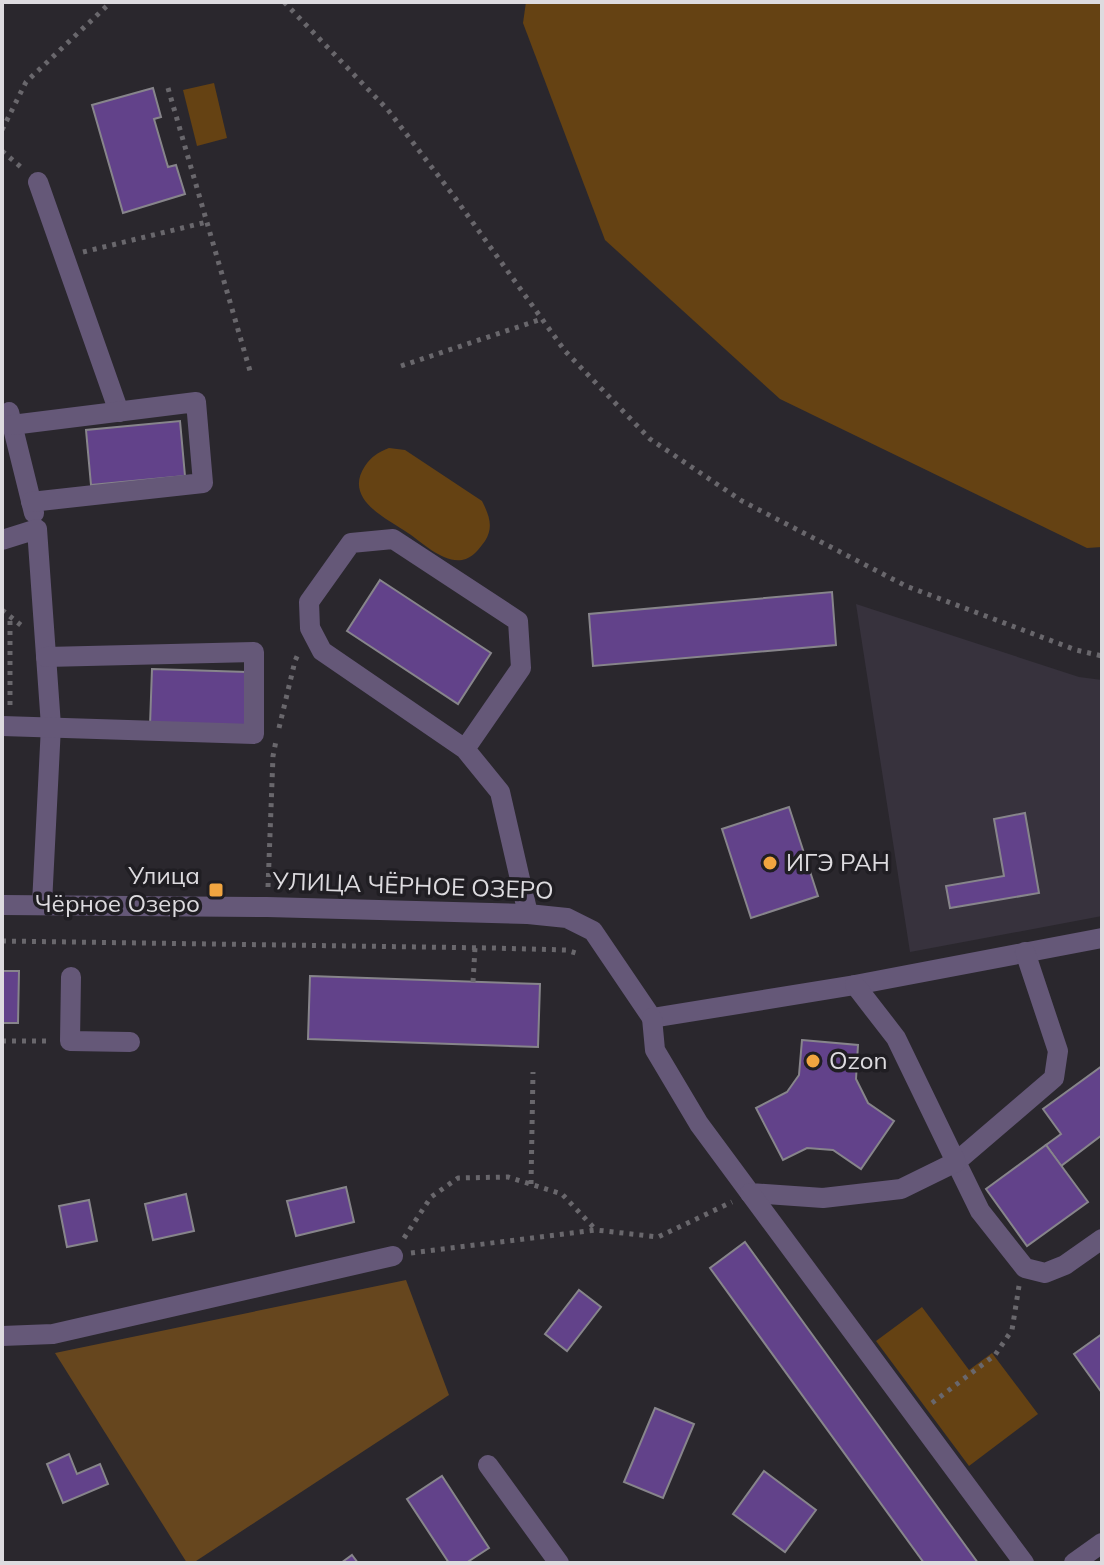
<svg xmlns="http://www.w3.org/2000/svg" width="1104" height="1565" font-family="Mulish,sans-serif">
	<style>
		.built { fill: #37323d }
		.green { fill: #654213 }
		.forest { fill: #66461e }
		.building { fill: #62428a; stroke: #87858b; stroke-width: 2 }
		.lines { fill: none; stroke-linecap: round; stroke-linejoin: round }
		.path { stroke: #69676c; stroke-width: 5; stroke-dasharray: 4 6; stroke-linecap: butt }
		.minor { stroke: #655878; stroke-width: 20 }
		.poi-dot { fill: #f1a540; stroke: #201e23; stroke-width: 3 }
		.labels { text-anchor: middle; stroke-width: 7; stroke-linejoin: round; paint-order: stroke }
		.poi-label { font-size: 24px; fill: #dddbdf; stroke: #201e23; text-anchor: start }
		.street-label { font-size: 24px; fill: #dddbdf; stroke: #201e23 }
	</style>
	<rect width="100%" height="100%" fill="#2a272d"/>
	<path class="built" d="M856,604L1079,677L1102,680V916L910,952Z"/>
	<g class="green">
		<path d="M526,2H1102V547L1087,548L780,399L605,240L523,23Z"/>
		<path d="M214,83L227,138L197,146L183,90Z"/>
		<path d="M389,448L405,450L482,501C489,515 494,527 485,541C479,549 473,558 462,560C443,563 423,543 408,533C386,518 343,499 365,466C372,456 377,453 389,448Z"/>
		<path d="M922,1307L969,1370L992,1353L1038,1414L969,1466L876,1341Z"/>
	</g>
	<path class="forest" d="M406,1280L449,1395L193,1563H187L55,1353Z"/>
	<g class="building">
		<path d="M153,88L161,117L154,119L168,167L176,165L185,194L123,213L92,105Z"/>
		<path d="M180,421L185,476L91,485L86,430Z"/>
		<path d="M380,580L491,653L458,704L347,631Z"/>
		<path d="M832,592L836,645L593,666L589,614Z"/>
		<path d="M152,669L247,672L245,727L150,725Z"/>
		<path d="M789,807L818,896L751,918L722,829Z"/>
		<path d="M1025,813L1039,893L950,908L946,886L1004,876L994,819Z"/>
		<path d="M2,971H19L18,1023H2Z"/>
		<path d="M310,976L540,984L538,1047L308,1039Z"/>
		<path d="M802,1040L858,1045L856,1079L868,1103L894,1121L861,1169L833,1150L807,1148L783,1160L756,1108L787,1092L799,1075Z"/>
		<path d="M1102,1066V1135L1061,1166L1046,1145L1061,1134L1043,1109Z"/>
		<path d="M1046,1145L1088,1202L1027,1246L986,1189Z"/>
		<path d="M346,1187L354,1222L296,1236L287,1201Z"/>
		<path d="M186,1194L194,1231L153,1240L145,1204Z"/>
		<path d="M89,1200L97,1241L67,1247L59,1206Z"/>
		<path d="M745,1242L835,1366L978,1563H924L710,1268Z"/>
		<path d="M579,1290L601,1307L567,1351L545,1334Z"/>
		<path d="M1102,1334V1393L1074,1354Z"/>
		<path d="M655,1408L694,1424L663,1498L624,1482Z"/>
		<path d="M69,1454L77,1474L100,1464L108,1484L63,1503L47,1464Z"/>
		<path d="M764,1471L816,1510L785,1552L733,1514Z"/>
		<path d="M442,1476L489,1548L466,1563H449L407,1499Z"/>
		<path d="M352,1555L358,1563H341Z"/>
	</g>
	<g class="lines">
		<g class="path">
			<path d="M284,2L388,110L453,195L565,351L650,439L742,501L906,586L1076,650L1102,656"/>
			<path d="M168,88L250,371"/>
			<path d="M2,130L26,82L111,2"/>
			<path d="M2,151L22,168"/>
			<path d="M83,252L207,222"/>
			<path d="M401,366L542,319"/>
			<path d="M2,610L22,626"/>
			<path d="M10,705V616"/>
			<path d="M279,728L295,661L299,652"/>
			<path d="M268,887L273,756L276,741"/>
			<path d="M2,941L492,948L566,950L579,954"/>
			<path d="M473,982L475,948"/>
			<path d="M2,1041H49"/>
			<path d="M531,1184L533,1072"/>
			<path d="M404,1238L431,1197L458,1178L508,1177L562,1194L596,1230"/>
			<path d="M411,1253L596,1230L658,1237L732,1202"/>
			<path d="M932,1403L995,1355L1012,1330L1019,1286"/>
		</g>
		<g class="minor">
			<path d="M38,182L119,412"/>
			<path d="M9,412L34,513"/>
			<path d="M12,425L196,402L203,483L31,502"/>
			<path d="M2,540L37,529L51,726L42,904"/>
			<path d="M2,726L254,734V652L46,657"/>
			<path d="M465,749L521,668L518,621L393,539L351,543L309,602L310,628L322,651L465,749L500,792L528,914"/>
			<path d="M2,905L267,907L528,914L567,918L593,931L652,1018L855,985L1102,938"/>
			<path d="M1025,952L1058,1051L1054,1078L956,1162L980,1211L1025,1268L1045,1273L1065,1265L1102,1239"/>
			<path d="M71,977L70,1041L130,1042"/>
			<path d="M652,1018L655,1050L699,1124L750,1193L823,1198L901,1189L956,1162L896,1038L855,985"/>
			<path d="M750,1193L1024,1563"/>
			<path d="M2,1336L53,1334L393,1256"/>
			<path d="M488,1465L559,1563"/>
			<path d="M1074,1563L1102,1543"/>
		</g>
	</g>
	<g class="poi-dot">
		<circle cx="770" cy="863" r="8"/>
		<rect x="208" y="882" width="16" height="16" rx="4"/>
		<circle cx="813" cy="1061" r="8"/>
	</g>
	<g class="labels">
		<g class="poi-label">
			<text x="786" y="871">ИГЭ РАН</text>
			<text x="200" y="884" text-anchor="end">Улица<tspan x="200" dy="28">Чёрное Озеро</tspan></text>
			<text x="829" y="1069">Ozon</text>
		</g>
		<g class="street-label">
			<text transform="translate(413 886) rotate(2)" y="8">УЛИЦА ЧЁРНОЕ ОЗЕРО</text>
		</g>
	</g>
	<rect width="1104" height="1565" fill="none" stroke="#dddbdf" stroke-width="8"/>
</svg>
